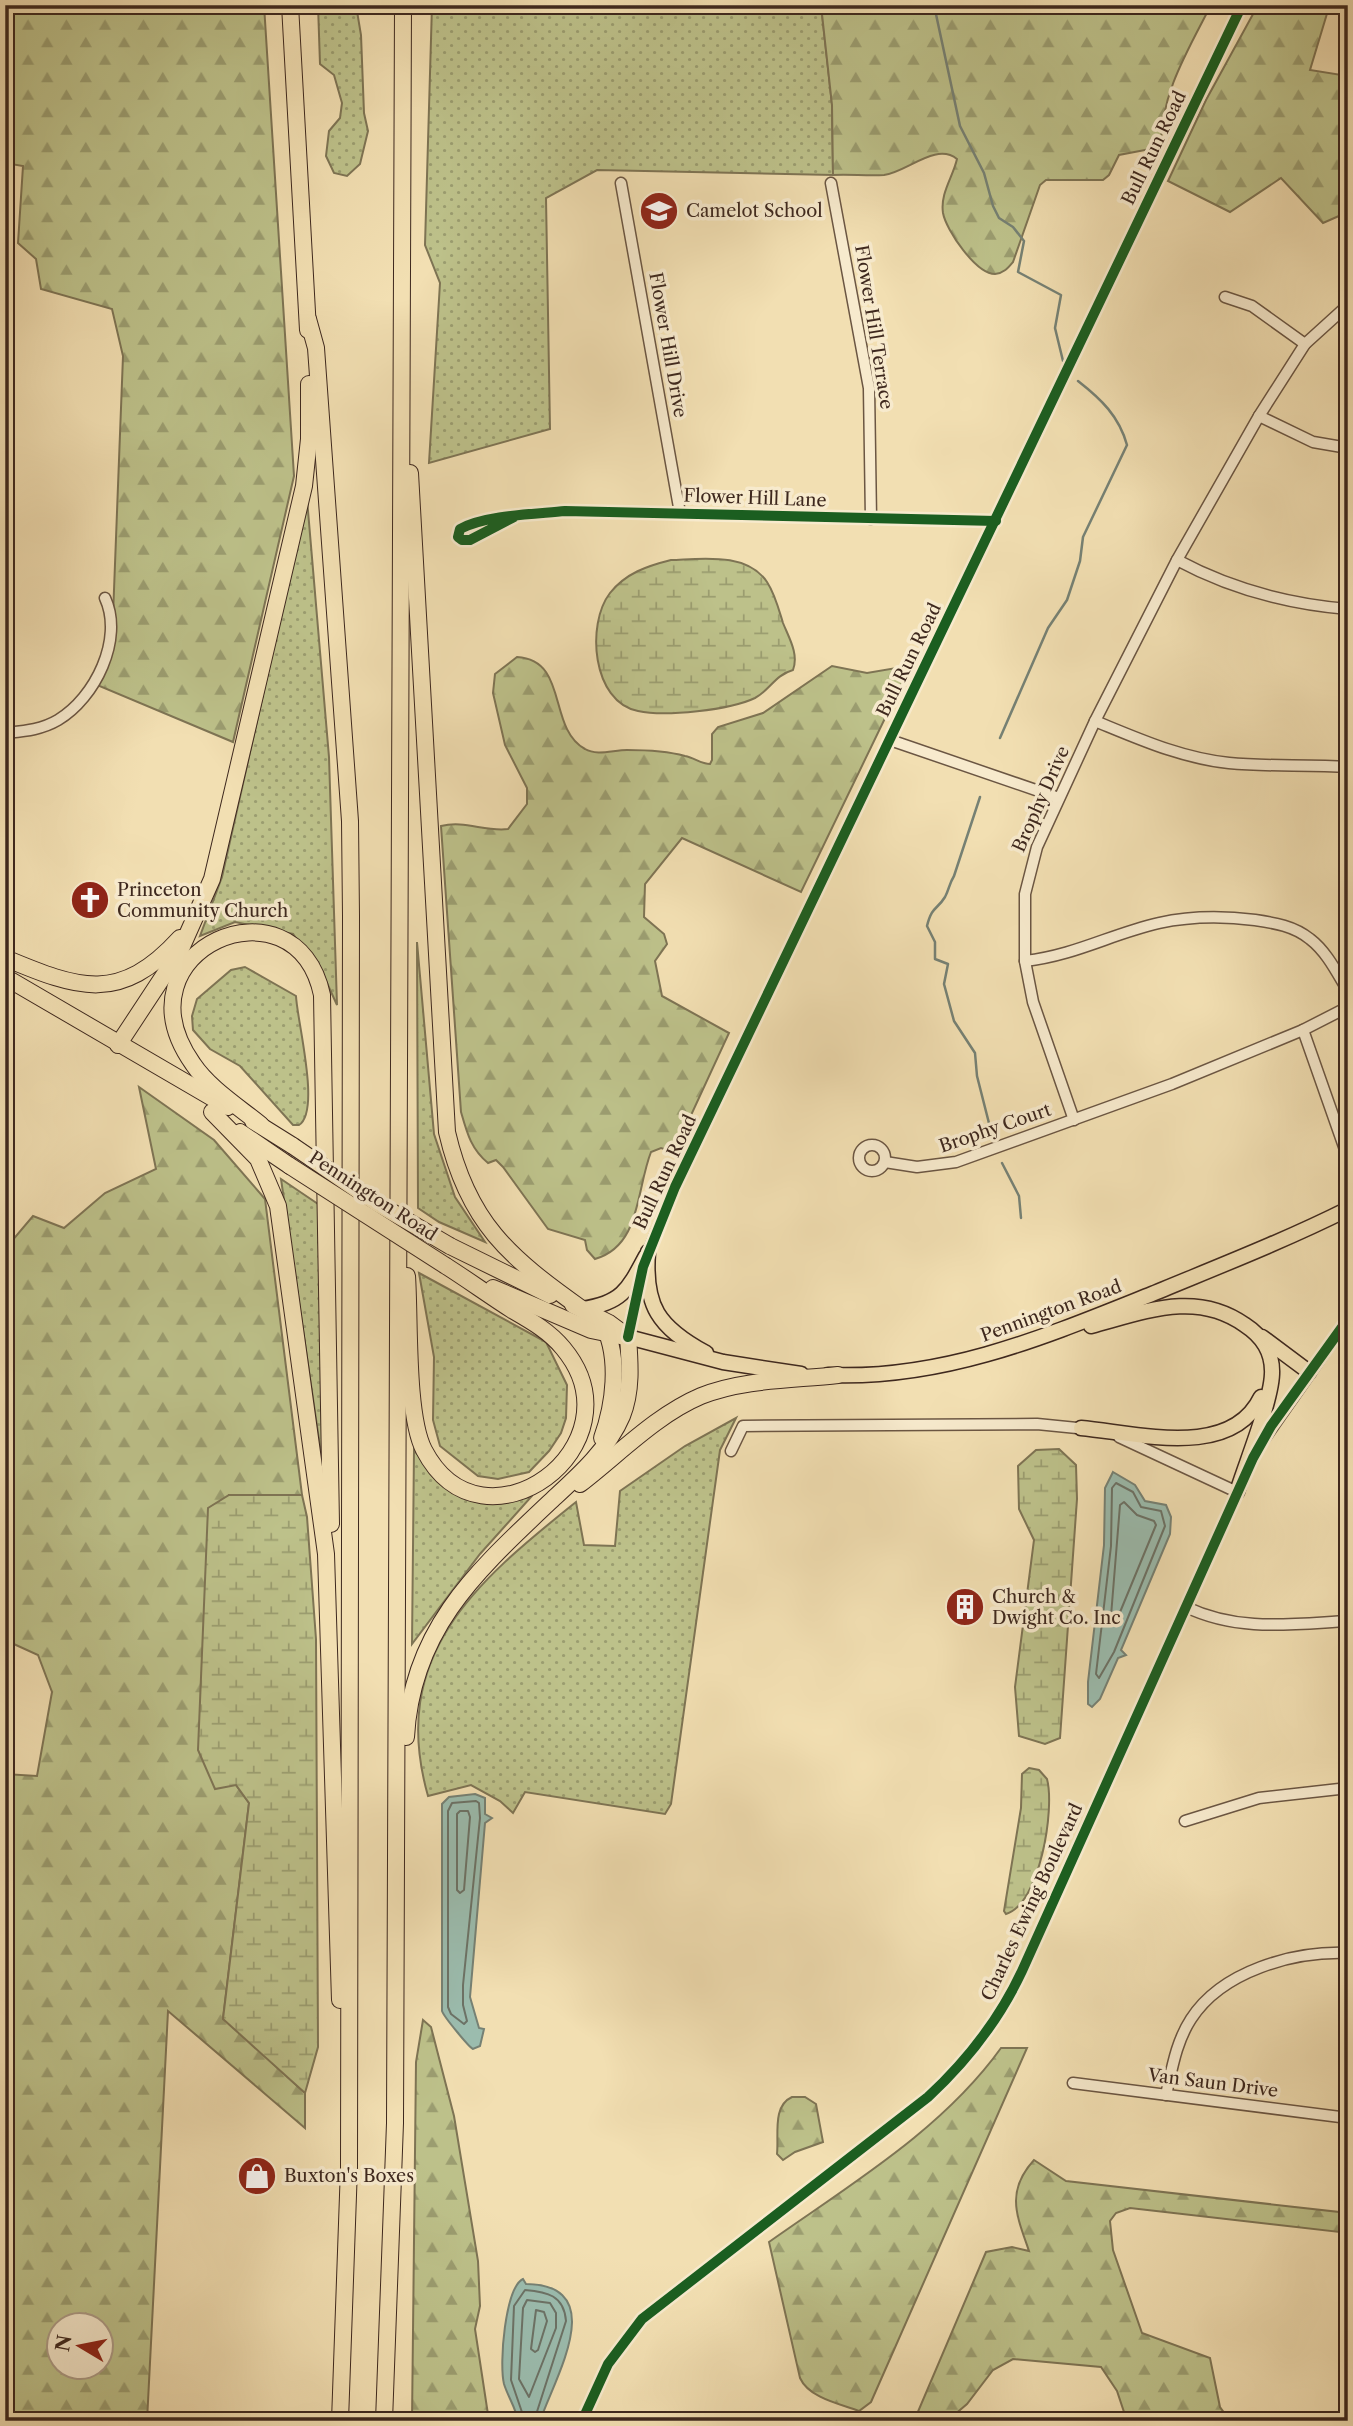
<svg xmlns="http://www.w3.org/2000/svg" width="1353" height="2426" font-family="'Libre Caslon Text',serif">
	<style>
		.grass { fill: url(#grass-dots); stroke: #7e7454; stroke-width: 2 }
		.forest { fill: url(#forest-firs); stroke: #7e7454; stroke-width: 2; fill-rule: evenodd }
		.wetland { fill: url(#wetland-marsh); stroke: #7e7454; stroke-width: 2 }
		.water { fill: #9bbcae; stroke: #768174; stroke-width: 2 }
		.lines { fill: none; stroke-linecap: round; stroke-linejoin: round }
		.shore { stroke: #6c7266; stroke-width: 2 }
		.stream { stroke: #768174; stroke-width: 2.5 }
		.minor-casing { stroke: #6b5643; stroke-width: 13 }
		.major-casing { stroke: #3e281e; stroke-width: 17 }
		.highway-casing { stroke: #3e281e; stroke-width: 18 }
		.minor { stroke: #f7eacd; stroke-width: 10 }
		.major { stroke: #f2dfb2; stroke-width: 14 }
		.highway { stroke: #f2dfb2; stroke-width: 16 }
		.highway-bridge-casing { stroke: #3e281e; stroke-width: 18; stroke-linecap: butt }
		.highway-bridge { stroke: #f2dfb2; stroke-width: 16 }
		.cycleway-casing { stroke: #f7eacd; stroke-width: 15 }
		.cycleway { stroke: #1b5e20; stroke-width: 10 }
		.labels { text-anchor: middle; stroke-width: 7; stroke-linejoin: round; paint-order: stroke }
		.street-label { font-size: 18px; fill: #3e281e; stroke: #f7eacd }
		.poi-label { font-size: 18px; fill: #3e281e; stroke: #f7eacd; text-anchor: start }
	</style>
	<defs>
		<pattern id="grass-dots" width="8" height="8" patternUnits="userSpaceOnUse" patternTransform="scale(1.75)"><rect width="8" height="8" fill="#bdc18a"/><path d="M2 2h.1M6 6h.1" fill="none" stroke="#9b9d70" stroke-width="1.8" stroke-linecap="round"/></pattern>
		<pattern id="forest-firs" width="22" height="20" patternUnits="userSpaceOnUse" patternTransform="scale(1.75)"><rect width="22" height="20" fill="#bdc18a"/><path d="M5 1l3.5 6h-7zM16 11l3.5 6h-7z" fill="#9b9d70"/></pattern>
		<pattern id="wetland-marsh" width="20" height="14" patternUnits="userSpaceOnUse" patternTransform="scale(1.75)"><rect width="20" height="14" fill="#bdc18a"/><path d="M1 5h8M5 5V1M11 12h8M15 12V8" fill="none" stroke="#9b9d70"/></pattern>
	</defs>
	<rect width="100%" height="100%" fill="#f2dfb2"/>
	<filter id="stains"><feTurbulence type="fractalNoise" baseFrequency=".00286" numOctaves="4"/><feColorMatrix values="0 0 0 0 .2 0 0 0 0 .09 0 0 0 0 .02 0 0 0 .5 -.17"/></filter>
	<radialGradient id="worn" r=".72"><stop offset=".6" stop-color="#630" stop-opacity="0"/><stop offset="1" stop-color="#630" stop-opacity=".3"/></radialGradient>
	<g class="grass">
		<path d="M318,5H356L361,35L364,113L368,131L360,164L347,176L334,173L326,156L329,131L340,118L342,103L334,75L320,64Z"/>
		<path d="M432,5H821L832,105L833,175L597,170L546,198L550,429L429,463L440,283L425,245Z"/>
		<path d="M307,499L329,757L337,1005L327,983L293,934L235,922L200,936L222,877Z"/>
		<path d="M417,942L434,1134L455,1197L485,1242L439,1222L418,1208Z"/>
		<path d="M245,967L296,996C297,1021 321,1111 299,1125H293L240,1066L210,1049L193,1030L192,1016L197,999L231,970Z"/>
		<path d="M281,1179L318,1204L324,1474Z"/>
		<path d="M419,1273L546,1342L567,1385L566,1418L561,1433L549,1451L529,1472L498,1479L478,1476L440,1446L433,1420L434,1357Z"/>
		<path d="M736,1418L720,1450L671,1804L665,1814L525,1792L513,1813L500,1801L471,1785L428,1796C388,1655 476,1582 576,1502L584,1545L615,1546L620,1491L685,1446Z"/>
		<path d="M414,1450L445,1485L477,1502L531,1497L480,1554L412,1644Z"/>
	</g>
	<g class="forest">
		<path d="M5,5H264L294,476L233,742L97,685L112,642L123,356L112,309L41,289L36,259L18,243L23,166L5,163Z"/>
		<path d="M821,5H1211C1188,50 1160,95 1161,147L1119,155L1109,175L1103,180H1046L1040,185L1013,262C1008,268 1004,273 995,274C976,274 946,230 943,213C940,193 953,177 957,159C936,142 907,172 884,175C867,176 849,174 833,175L832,105Z"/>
		<path d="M1258,5L1329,7L1310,70L1348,76V212L1323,223L1281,178L1230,212L1168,181L1206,100Z"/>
		<path d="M517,657C569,660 547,728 585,749C597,756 613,750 627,750C646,750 667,751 685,756C695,758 701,764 710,764L712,760V734L718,727L763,713L832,666L867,673L896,668L903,681L801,892L682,838L645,884L644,917L664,934L667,944L655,961L662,996L729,1033L674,1152L661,1148L651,1152C636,1190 641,1246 595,1259L587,1250L585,1240L548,1229L503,1167L496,1160L488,1163C471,1149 467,1133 461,1112L441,826C465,820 485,832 508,829L527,804V788L505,745L493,693L495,674Z"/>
		<path d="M139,1087L214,1140L265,1199L302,1495H229L236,1785L249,1803L223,2018L305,2093V2128L168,2011L147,2421H5V1774L37,1776L52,1692L38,1655L5,1640V1249L33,1216L64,1228L105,1193L156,1169ZM60,2324H102V2366H60Z"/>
		<path d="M423,2020L431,2027L454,2116L478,2261L480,2306L475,2329L489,2421H412L416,2062Z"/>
		<path d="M1001,2048H1027L871,2402L859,2411C840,2404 809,2398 800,2378L769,2242C851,2184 942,2130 1001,2048Z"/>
		<path d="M792,2097H805L816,2104L823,2142L795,2152L783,2160L777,2154C779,2135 772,2106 792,2097Z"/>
		<path d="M1034,2160L1066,2181L1348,2213V2233L1130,2208L1116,2213L1110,2221L1113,2250L1142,2333L1210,2358L1220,2407L1230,2421H1127L1117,2391L1101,2367L1013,2359L993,2370L967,2404L947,2421H914L986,2252L1012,2247L1029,2251C1017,2216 1005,2192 1034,2160Z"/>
	</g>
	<g class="wetland">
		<path d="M671,560C702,559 747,552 767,582C775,594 779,610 783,623C789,638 799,654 793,670C775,675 770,690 755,698C730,710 665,717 638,711C592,702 586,624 610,593C626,573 647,566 671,560Z"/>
		<path d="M1059,1449L1076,1465L1077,1499L1060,1738L1045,1744L1019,1736L1015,1687L1034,1540L1019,1509L1018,1466L1036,1450Z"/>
		<path d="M229,1495H302L307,1517L316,1639L318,2047L305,2093L223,2019L249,1803L236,1785L215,1789L198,1750L208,1508Z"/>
		<path d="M1029,1768L1039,1770L1047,1779C1055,1809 1040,1904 1006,1914L1004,1911L1021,1808L1022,1774Z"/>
	</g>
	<g class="water">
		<path d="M1113,1472L1135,1485L1145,1501L1166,1505L1171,1517L1170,1534L1121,1650L1126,1655L1118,1658L1100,1699L1092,1707L1088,1704V1682L1104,1545L1105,1488Z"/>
		<path d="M475,1794L485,1798V1814L492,1818L485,1823L470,1997L479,2028L484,2029L480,2046L473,2049C469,2047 444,2017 442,2011V1804L449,1797Z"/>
		<path d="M523,2279L526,2284C611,2285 555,2377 540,2421H518C516,2408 508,2397 504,2384C499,2364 505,2288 523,2279Z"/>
	</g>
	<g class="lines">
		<g class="shore">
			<path d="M1116,1483L1133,1492L1141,1507L1161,1511L1165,1526L1114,1652L1099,1678L1096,1674L1111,1546L1112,1488Z"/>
			<path d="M1124,1502L1137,1515L1154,1521L1156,1525L1118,1617L1114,1619L1111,1616L1120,1505Z"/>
			<path d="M476,1801L479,1803L480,1818L463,1985V2005L467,2021L464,2024L451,2014L448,2007V1811L452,1803Z"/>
			<path d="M460,1811H468L470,1817L464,1890L460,1893L457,1890V1814Z"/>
			<path d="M527,2300L550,2303L556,2313V2328L529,2397L519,2379L523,2308Z"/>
			<path d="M536,2310L544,2312L547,2321L538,2350L535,2352L531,2349Z"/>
			<path d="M525,2421L511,2380L514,2306L525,2290C547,2292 564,2295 566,2321L534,2421"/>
		</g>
		<g class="stream">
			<path d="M934,5L960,126L984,173L993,206L999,218L1013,227L1024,241L1018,272L1061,295L1055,328L1063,361"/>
			<path d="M1000,738L1048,628L1067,600L1080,561L1083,537L1127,445C1119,416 1101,399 1078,381"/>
			<path d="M980,797L954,876C949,884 949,890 945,897C937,910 932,906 927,926L935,942V959L948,964L944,984L954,1021L975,1053L977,1076L992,1135"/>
			<path d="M1002,1163L1019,1196L1021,1218"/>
		</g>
		<g class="minor-casing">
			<g id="minor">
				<path d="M621,183L680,513"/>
				<path d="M831,183L869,388L871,519"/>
				<path d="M1225,297L1252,306L1305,344"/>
				<path d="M1259,416L1313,442L1348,448"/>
				<path d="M514,517L470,540H462L458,537L460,529C485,515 536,514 565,511L996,521"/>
				<path d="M1177,560C1231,589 1287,604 1348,609"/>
				<path d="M1095,721C1139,739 1181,758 1229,763C1268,767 1308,764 1348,767"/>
				<path d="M5,733C24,731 41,730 58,720C95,698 124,639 105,598"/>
				<path d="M890,740L1059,798"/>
				<path d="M1025,961C1076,955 1111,934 1159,923C1191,916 1223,916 1255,920C1275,923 1294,926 1310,939C1327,952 1337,973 1348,991"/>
				<path d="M1303,1030L1348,1158"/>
				<path d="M1074,1120L1033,1002L1025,961V894L1037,847L1095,721L1177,560L1259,416L1305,344L1348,305"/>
				<circle cx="872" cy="1158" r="13"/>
				<path d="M885,1162L917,1167L956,1162L1172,1084L1303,1030L1348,1007"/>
				<path d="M646,1257L675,1187L1242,5"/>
				<path d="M628,1337L641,1272"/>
				<path d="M1119,1437L1237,1492"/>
				<path d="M731,1451L743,1426L1037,1424L1087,1429"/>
				<path d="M1256,1451L1348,1319"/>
				<path d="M1186,1607C1238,1632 1291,1624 1348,1621"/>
				<path d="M1185,1821L1259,1798L1348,1788"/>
				<path d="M1073,2083L1348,2118"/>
				<path d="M1166,2095C1172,2069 1176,2042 1191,2019C1222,1971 1293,1951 1348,1953"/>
				<path d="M582,2421L608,2364L642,2319L928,2097C968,2060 999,2020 1022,1971L1239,1488"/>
			</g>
		</g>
		<g class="major-casing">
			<g id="major">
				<path d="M648,1252C644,1306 658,1327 706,1353"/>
				<path d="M582,1309C622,1303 628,1290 646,1256"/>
				<path d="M1091,1326C1144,1312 1196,1290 1245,1325C1262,1336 1273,1353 1272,1374C1271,1402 1246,1463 1237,1492"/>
				<path d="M628,1337L723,1362L801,1374"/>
				<path d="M1262,1337L1309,1372"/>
				<path d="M828,1375C944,1380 1047,1336 1152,1294C1217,1267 1284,1241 1348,1209"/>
				<path d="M1081,1428C1137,1433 1231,1460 1261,1397"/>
			</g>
		</g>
		<g class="highway-casing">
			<g id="highway">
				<path d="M290,5L308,330"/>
				<path d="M308,319L316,348L350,821L351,916L349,2167L340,2421"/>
				<path d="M410,473L447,1132C468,1223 509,1257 582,1309"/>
				<path d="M5,958C79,989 120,1004 180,938"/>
				<path d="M5,977L228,1107"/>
				<path d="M118,1045L180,951L212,879L304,486L309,439V384"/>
				<path d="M212,1112L258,1159L278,1206L326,1554L340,2000"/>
				<path d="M253,1121L293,1146"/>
				<path d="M261,1125C239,1107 209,1088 193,1064C112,949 296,872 322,995L331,1524"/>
				<path d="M240,1132L290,1166"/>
				<path d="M450,1246L550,1295"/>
				<path d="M407,1276C410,1319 406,1415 424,1450C483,1563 644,1445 563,1348C549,1331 531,1321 512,1310C490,1296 468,1280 446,1266"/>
				<path d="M493,1288L591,1330L625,1337"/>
				<path d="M573,1305L609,1323L628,1337"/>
				<path d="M602,1438C614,1405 620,1359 604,1326"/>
				<path d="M580,1484C618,1455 656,1415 701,1396C743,1379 794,1380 838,1375"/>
				<path d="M406,1737C412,1627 479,1569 554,1498C579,1475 608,1449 622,1416C632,1391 630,1364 628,1337"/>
				<path d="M384,2421L395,2123L403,5"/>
			</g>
		</g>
		<use href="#minor" class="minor"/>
		<use href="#major" class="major"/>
		<use href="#highway" class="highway"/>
		<g class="highway-bridge-casing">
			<g id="highway-bridge">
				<path d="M293,1146L375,1202L450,1246"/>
				<path d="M290,1166L446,1266"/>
			</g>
		</g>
		<use href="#highway-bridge" class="highway-bridge"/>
		<g class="cycleway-casing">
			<g id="cycleway">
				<path d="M514,517L470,540H462L458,537L460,529C485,515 536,514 565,511L996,521"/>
				<path d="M628,1337L643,1267L675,1187L1242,5"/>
				<path d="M582,2421L608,2364L642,2319L928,2097C968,2060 999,2020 1022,1971L1253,1458L1271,1426L1348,1319"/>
			</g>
		</g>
		<use href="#cycleway" class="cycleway"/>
	</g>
	<defs>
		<g id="school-disc" transform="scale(2.0125)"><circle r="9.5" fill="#8f2418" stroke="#f7eacd"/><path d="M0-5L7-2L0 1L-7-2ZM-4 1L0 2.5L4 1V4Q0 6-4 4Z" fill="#fff"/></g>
		<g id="church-disc" transform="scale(2.0125)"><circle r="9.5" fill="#8f2418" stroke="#f7eacd"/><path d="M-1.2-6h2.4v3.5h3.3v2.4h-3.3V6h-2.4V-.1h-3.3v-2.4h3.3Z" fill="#fff"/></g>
		<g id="building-disc" transform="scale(2.0125)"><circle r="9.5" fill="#8f2418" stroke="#f7eacd"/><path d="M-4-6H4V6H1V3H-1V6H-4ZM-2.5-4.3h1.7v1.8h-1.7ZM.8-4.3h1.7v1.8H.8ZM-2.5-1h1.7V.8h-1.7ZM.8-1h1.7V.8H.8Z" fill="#fff"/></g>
		<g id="shop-disc" transform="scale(2.0125)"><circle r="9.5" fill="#8f2418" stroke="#f7eacd"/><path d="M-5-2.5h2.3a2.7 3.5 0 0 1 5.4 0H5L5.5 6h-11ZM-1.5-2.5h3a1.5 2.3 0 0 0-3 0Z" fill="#fff"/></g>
	</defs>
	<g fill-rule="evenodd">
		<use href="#school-disc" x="659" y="211"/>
		<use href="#church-disc" x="90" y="900"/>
		<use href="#building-disc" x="965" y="1607"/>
		<use href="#shop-disc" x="257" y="2176"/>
	</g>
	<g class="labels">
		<g class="street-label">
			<text transform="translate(1154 148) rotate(-64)" y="6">Bull Run Road</text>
			<text transform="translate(874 327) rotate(81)" y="6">Flower Hill Terrace</text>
			<text transform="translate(668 345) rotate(80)" y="6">Flower Hill Drive</text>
			<text transform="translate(755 498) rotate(2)" y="6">Flower Hill Lane</text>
			<text transform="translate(909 660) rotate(-64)" y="6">Bull Run Road</text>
			<text transform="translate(1041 799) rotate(-66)" y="6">Brophy Drive</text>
			<text transform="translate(995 1128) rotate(-19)" y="6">Brophy Court</text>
			<text transform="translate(665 1172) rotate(-65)" y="6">Bull Run Road</text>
			<text transform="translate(373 1196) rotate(33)" y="6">Pennington Road</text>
			<text transform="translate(1051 1311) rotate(-20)" y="6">Pennington Road</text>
			<text transform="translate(1032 1902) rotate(-65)" y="6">Charles Ewing Boulevard</text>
			<text transform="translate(1213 2083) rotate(7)" y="6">Van Saun Drive</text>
		</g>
		<g class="poi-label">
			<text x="686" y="217">Camelot School</text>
			<text x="117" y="896">Princeton<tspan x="117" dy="21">Community Church</tspan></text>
			<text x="992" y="1603">Church &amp;<tspan x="992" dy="21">Dwight Co. Inc</tspan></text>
			<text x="284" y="2182">Buxton's Boxes</text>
		</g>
	</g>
	<rect width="1353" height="2426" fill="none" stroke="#f2dfb2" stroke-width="28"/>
	<rect x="7" y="7" width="1339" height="2412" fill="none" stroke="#3e281e" stroke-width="3.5"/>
	<rect x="14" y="14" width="1325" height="2398" fill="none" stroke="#3e281e" stroke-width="2"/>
	<g transform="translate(80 2346) rotate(280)"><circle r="33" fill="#f7eacd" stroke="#ad9c87" stroke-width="2"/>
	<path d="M0-5L12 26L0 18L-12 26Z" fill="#8f2418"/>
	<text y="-10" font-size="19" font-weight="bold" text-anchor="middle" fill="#3e281e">N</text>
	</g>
	<rect width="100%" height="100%" filter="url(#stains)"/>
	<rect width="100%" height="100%" fill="url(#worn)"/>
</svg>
